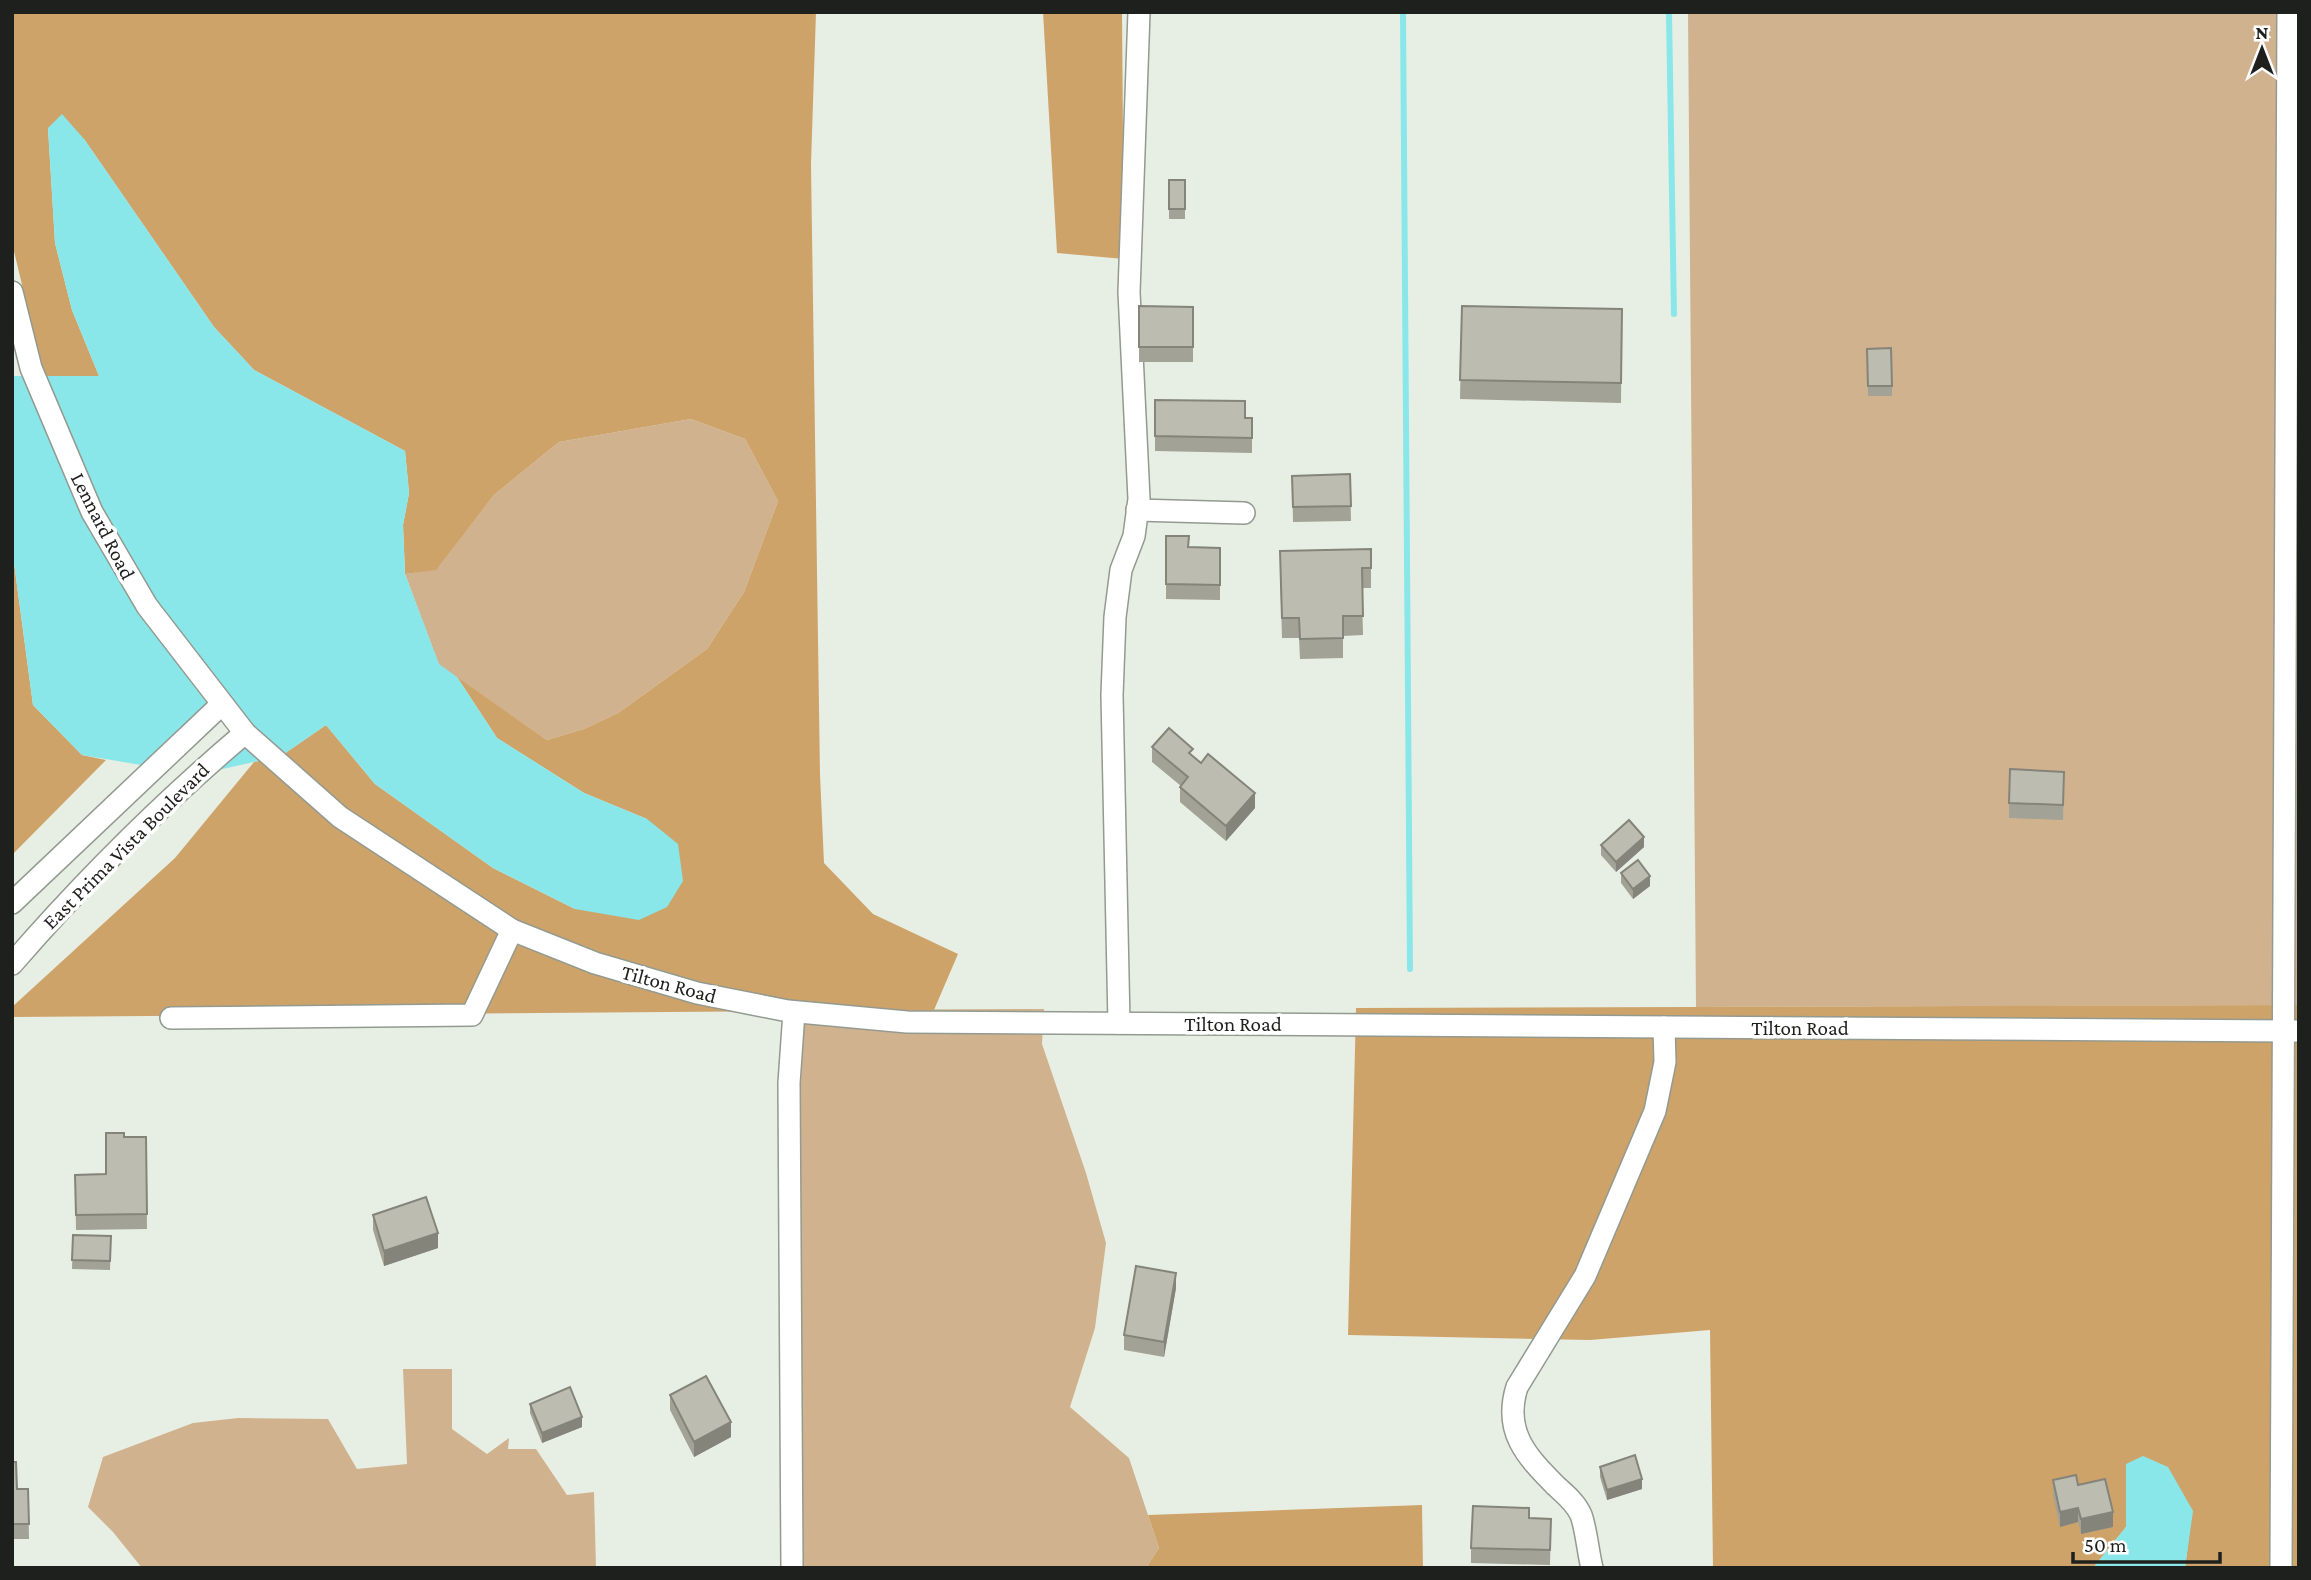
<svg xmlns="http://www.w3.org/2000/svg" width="2311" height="1580" font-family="'Crimson Pro',serif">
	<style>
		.green { fill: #d0b38e }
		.forest { fill: #cea36a }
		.water { fill: #89e7ea }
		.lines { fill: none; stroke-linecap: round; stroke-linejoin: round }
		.stream { stroke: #89e7ea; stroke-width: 6 }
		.minor-casing { stroke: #939a90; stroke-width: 24 }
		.minor { stroke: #fff; stroke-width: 21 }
		.wall { fill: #a2a297 }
		.shaded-wall { fill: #84847b }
		.building { fill: #bcbcb0; stroke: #84847b; stroke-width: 2 }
		.labels { text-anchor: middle; stroke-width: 7; stroke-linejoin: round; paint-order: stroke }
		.street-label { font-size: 21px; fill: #1e201d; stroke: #fff }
	</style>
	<rect width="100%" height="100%" fill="#e7efe4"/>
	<g class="green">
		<path d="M1688,12H2288L2299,672V1005L1696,1007Z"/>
		<path d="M691,419L745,439L778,501L744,592L707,649L618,713L584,729L547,740L439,665L405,574L436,569L494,495L559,442Z"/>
		<path d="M1044,1009L1042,1044L1086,1173L1106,1243L1095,1328L1070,1407L1129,1458L1159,1548L1146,1568H802L801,1392L782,1010Z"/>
		<path d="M403,1369H452V1429L487,1454L509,1438L508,1449H536L567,1495L594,1492L596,1568H142L113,1532L88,1507L103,1457L193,1423L238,1418L328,1419L357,1469L407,1464Z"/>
	</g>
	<g class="forest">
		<path d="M12,12H816L811,164L820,775L824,863L873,914L958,954L934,1010L12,1017V1007L175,858L254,762L281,756L326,725L375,784L493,868L575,909L647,819L584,793L497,738L457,677L547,740L584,729L618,713L707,649L744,592L778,501L745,439L691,419L559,442L494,495L436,570L405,574L403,525L409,493L405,451L254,370L214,327L84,139L48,128L55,243L72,310L99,376H46L41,364L12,243Z"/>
		<path d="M1043,12H1122L1124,259L1057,253Z"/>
		<path d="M12,548L33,705L82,755L106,760L12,855Z"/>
		<path d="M2299,1005V1568H2185L2192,1511L2126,1464V1527L2093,1568H1713L1710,1330L1590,1340L1348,1335L1356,1008Z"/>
		<path d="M1422,1505L1423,1568H1146L1159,1548L1148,1515Z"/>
	</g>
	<g class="water">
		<path d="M62,114L84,139L214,327L254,370L405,451L409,493L403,525L405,574L439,664L457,677L497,738L584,793L647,819L678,844L683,881L667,907L639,920L575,909L493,868L375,784L326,725L281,756L218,770L259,734L155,600L101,507L46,376H99L72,310L55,243L48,128Z"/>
		<path d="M14,376H23L83,517L139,614L207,703L141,765L82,755L33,705L12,548V382Z"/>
		<path d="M2143,1456L2168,1467L2193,1511L2185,1568H2093L2126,1527V1464Z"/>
	</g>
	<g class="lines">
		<g class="stream">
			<path d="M1403,12L1410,969"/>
			<path d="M1669,12L1674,314"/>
		</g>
		<g class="minor-casing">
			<g id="minor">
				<path d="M12,292L31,368L92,512L147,606L245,733L340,817L512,930L595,963L697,993L788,1011L907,1022L2299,1031"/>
				<path d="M1137,510L1244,513"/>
				<path d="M12,903L222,704"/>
				<path d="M12,964C84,881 161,804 245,733"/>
				<path d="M171,1018L472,1015L512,930"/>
				<path d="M1119,1023L1112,695L1115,617L1121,570L1134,536L1139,499L1129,292L1139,12"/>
				<path d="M792,1568L789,1083L794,1012"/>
				<path d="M1592,1568C1588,1552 1586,1528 1581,1515C1576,1503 1565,1494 1556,1486C1526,1456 1503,1431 1517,1387L1585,1276L1655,1111L1665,1062L1664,1027"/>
				<path d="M2281,1568L2288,12"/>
			</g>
		</g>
		<use href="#minor" class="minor"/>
	</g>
	<g class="wall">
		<rect x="1169" y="180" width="16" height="39"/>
		<path d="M1139,306L1193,307V362H1139Z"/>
		<path d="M1462,306L1622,309L1621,403L1460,399Z"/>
		<path d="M1867,349L1892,386V396H1868Z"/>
		<path d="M1155,400L1245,418H1252V453L1155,451Z"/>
		<path d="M1350,474L1351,521L1293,522L1292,476Z"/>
		<path d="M1166,536L1189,547L1220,548V600L1166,599Z"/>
		<path d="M1371,549V588H1362L1363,635L1343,636V658L1300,659L1299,638H1282L1280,570Z"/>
		<path d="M1152,747L1193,757L1255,808L1226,841L1180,802V787L1181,786L1152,762Z"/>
		<path d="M2064,787L2063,820L2009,818V803Z"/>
		<path d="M1601,845L1644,847L1616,872L1601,855Z"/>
		<path d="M1621,873L1650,886L1633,899L1621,883Z"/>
		<path d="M124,1137H146L147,1229L76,1230L75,1175L106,1174Z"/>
		<path d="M373,1215L438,1248L384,1266L373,1230Z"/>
		<path d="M73,1235L111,1236L110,1270L72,1269Z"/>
		<path d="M1176,1288L1164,1357L1124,1350V1335Z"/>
		<path d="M670,1395L731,1437L694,1457L670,1410Z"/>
		<path d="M530,1404L582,1427L542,1443L530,1413Z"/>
		<path d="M12,1462L17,1489H28L29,1539H12Z"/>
		<path d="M1600,1467L1642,1489L1607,1500L1600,1477Z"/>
		<path d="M2053,1480L2078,1485L2113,1527L2081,1534L2078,1522L2060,1527L2053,1495Z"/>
		<path d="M1529,1518L1551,1519L1550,1565L1471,1563V1548Z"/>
	</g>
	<g class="shaded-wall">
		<path d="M1255,793V808L1226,841V826Z"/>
		<path d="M1644,837V847L1616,872V862Z"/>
		<path d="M1650,876V886L1633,899V889Z"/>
		<path d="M438,1233V1248L384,1266V1251Z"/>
		<path d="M1176,1273V1288L1164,1357V1342Z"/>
		<path d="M582,1417V1427L542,1443V1433Z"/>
		<path d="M731,1422V1437L694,1457V1442Z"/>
		<path d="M1642,1479V1489L1607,1500V1490Z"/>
		<path d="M2078,1508V1522L2060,1527V1512Z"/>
		<path d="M2113,1512V1527L2081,1534V1519Z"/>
	</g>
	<g class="building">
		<rect x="1169" y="180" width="16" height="29"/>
		<path d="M1139,306L1193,307V347H1139Z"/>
		<path d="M1462,306L1622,309L1621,383L1460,380Z"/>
		<path d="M1891,348L1892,386H1868L1867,349Z"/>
		<path d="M1155,400L1245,401V418H1252V438L1155,436Z"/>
		<path d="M1350,474L1351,506L1293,507L1292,476Z"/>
		<path d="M1166,536H1189L1188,547L1220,548V585L1166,584Z"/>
		<path d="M1371,549V568H1362L1363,616H1343V638L1300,639L1299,618H1282L1280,551Z"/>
		<path d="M1169,728L1193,749L1189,753L1201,763L1208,754L1255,793L1226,826L1180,787L1188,777L1152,747Z"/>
		<path d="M2010,769L2064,772L2063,805L2009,803Z"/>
		<path d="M1629,820L1644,837L1616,862L1601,845Z"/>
		<path d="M1638,860L1650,876L1633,889L1621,873Z"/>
		<path d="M106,1133H124V1137H146L147,1214L76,1215L75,1175L106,1174Z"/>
		<path d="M426,1197L438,1233L384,1251L373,1215Z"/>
		<path d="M73,1235L111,1236L110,1261L72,1260Z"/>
		<path d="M1136,1266L1176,1273L1164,1342L1124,1335Z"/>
		<path d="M706,1376L731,1422L694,1442L670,1395Z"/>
		<path d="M570,1387L582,1417L542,1433L530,1404Z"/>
		<path d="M1635,1455L1642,1479L1607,1490L1600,1467Z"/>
		<path d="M12,1462H16L17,1489H28L29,1524H12Z"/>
		<path d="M2076,1475L2078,1485L2105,1479L2113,1512L2081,1519L2078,1508L2060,1512L2053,1480Z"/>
		<path d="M1473,1506L1529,1508V1518L1551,1519L1550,1550L1471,1548Z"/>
	</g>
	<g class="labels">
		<g class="street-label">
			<text transform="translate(103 526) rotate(63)" y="7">Lennard Road</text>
			<text transform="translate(126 846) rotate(-45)" y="7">East Prima Vista Boulevard</text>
			<text transform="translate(669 984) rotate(15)" y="7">Tilton Road</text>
			<text x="1233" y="1031">Tilton Road</text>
			<text x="1800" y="1035">Tilton Road</text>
		</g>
	</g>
	<rect width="2311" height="1580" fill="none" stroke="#1e201d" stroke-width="28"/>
	<g transform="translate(2262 49)" stroke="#ffffff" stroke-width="5" paint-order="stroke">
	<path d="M0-5L12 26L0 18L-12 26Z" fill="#1e201d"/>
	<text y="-10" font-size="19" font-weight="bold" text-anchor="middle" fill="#1e201d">N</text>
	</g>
	<path d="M2073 1552v10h147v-10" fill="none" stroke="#1e201d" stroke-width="3.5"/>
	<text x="2084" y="1552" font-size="21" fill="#1e201d" stroke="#ffffff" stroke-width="5" paint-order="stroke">50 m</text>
</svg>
